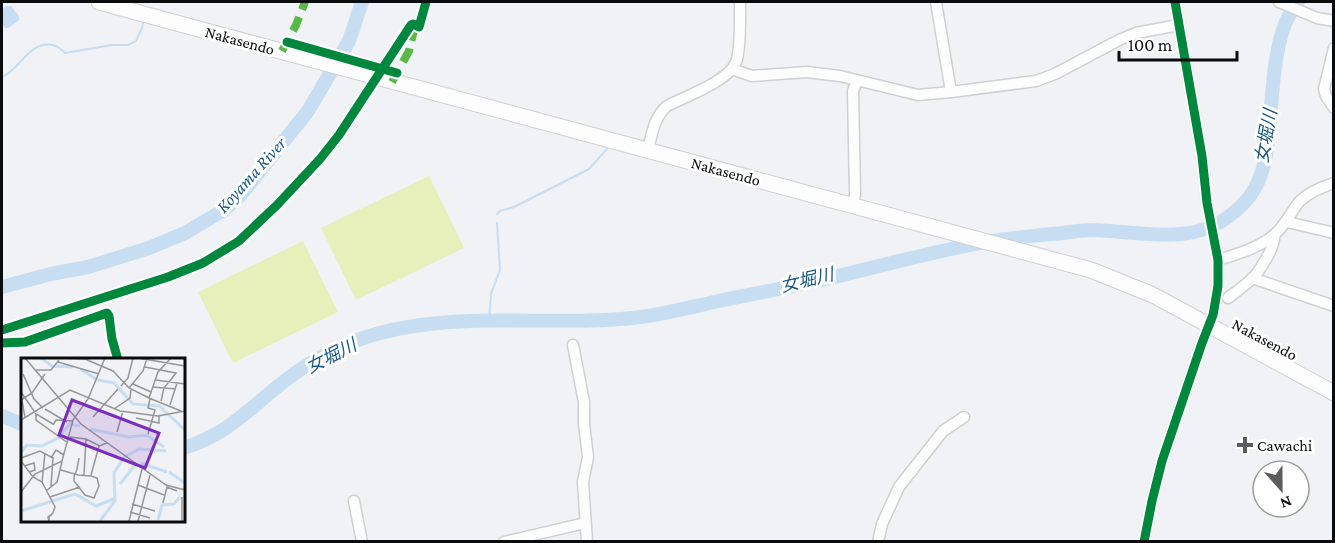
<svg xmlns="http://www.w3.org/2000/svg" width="1335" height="543" font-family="'Crimson Pro','Noto Sans JP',serif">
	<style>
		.green { fill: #e7f0ba }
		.water { fill: #c7def2 }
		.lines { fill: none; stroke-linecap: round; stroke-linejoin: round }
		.stream { stroke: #c7def2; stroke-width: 2 }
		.river { stroke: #c7def2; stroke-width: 14 }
		.minor-casing { stroke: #ced0d2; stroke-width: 13 }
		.highway-casing { stroke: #ced0d2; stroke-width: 17 }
		.minor { stroke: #fdfdfe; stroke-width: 10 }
		.highway { stroke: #fdfdfe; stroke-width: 15 }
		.quiet { stroke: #58b947; stroke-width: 8; stroke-dasharray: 15 8; stroke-linecap: butt }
		.cycleway-casing { stroke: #fff; stroke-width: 13 }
		.cycleway { stroke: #00873e; stroke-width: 9 }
		.poi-dot { fill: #5a5c5e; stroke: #fff; stroke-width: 2 }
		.labels { text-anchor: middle; stroke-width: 6; stroke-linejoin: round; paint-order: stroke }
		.street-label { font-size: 16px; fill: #0a0b0d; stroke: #fff }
		.poi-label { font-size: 16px; fill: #0a0b0d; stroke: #fff; text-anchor: start }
		.water-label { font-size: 18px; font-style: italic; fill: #1a5985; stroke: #fff }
		.inset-river { fill: none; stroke: #c7def2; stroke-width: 3 }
		.inset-road { fill: none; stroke: #949698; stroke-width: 1.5 }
		.view { fill: #7b2cbf; fill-opacity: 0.15; stroke: #7b2cbf; stroke-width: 3 }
		.inset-edge { fill: none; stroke: #0a0b0d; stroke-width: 3 }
	</style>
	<rect width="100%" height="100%" fill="#f0f2f5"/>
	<g class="green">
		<path d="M429,176L464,248L356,300L321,228Z"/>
		<path d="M303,241L338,312L233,363L198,292Z"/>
	</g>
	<path class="water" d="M6,6H11L19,16V20L9,28H5L2,24V10Z"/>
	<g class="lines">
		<g class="stream">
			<path d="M2,77C20,70 29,40 53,45C57,46 62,50 65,53L112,45H128L136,41L142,28L144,19"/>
			<path d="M497,214L500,211L514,207L589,169L607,149"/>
			<path d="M489,321L491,294L500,270L497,223"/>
		</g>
		<g class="river">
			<path d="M2,287L51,274L88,267L149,248L185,233L224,210L239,197L308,111L349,41L362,2"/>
			<path d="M2,416L22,424"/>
			<path d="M183,448C228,435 252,406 287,379C314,359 344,343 376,334C465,309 558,329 648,316C672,312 696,306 719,301C752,294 785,288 817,281C865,270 912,257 960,247C990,240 1022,237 1052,234C1065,233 1079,230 1092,230C1137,231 1189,246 1228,217C1239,209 1249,199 1255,188C1266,168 1268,144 1270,123C1272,94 1274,52 1285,24C1288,16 1293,9 1298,2"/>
		</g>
		<g class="minor-casing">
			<g id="minor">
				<path d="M936,2L951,92"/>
				<path d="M1279,2L1317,18L1334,21"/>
				<path d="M1334,48L1324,89L1326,96L1334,108"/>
				<path d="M732,69L752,76L807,72L840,76L918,95L951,92L1036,81L1055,74L1119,40L1136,33L1179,25"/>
				<path d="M648,150C652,134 654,117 667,106C686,96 728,82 736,62C741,50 740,16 740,2"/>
				<path d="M853,206L855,194L853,91L857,81"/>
				<path d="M1287,222L1334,233"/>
				<path d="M1218,260C1237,254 1259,248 1274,235C1286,225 1291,211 1300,201C1309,192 1322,187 1334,183"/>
				<path d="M1252,278L1334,306"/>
				<path d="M1228,298C1237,291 1246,285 1254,277C1261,268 1276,246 1274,235"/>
				<path d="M573,345L584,402V424L588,457L583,482L587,542"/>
				<path d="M354,501L362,542"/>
				<path d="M504,542L585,523"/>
				<path d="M878,542L882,524L899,487L943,431L964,417"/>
				<path d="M1144,542L1152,501L1162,461L1202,343L1213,315L1218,286V260L1207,203L1202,156L1175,2"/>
			</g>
		</g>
		<g class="highway-casing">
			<path id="highway" d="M99,2L1091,270L1153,295L1334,393"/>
		</g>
		<use href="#minor" class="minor"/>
		<use href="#highway" class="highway"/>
		<g class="quiet">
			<path d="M282,51L296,25L305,2"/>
			<path d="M392,82L409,51L415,26"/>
		</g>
		<g class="cycleway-casing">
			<g id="cycleway">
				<path d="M287,42L397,73"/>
				<path d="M2,330L168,277L203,263L239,241L277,205L320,159L339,135L411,25L413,24L419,27L426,2"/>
				<path d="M2,343L25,342L107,313L109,316L112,339L118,360"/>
				<path d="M1144,542L1152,501L1162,461L1202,343L1213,315L1218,286V260L1207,203L1202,156L1175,2"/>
			</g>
		</g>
		<use href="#cycleway" class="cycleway"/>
	</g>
	<path class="poi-dot" d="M1242 436h6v6h6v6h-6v6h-6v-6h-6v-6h6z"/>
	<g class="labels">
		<g class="street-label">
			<text transform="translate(240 40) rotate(15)" y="6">Nakasendo</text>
			<text transform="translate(726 171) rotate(15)" y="6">Nakasendo</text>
			<text transform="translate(1265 339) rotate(28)" y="6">Nakasendo</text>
		</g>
		<g class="poi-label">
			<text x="1257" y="451">Cawachi</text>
		</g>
		<g class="water-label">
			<text transform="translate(1266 136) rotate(-80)" y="6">女堀川</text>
			<text transform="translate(251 175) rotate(-48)" y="6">Koyama River</text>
			<text transform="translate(807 280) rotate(-13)" y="6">女堀川</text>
			<text transform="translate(331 356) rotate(-27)" y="6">女堀川</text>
		</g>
	</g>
	<g transform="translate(21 358)">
		<rect width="164" height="164" fill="#f0f2f5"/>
		<path class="inset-river" d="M20,0L31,8L52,9M59,11L77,22L93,25L112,46L138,48L164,72M69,71L108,79L126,77L143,89M0,94L6,87L21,88L37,80L49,66L59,68M120,105L146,114M148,114L164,125M99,126L114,107M0,153L54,136L75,148L95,140M137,162L141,147L153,146L159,139M79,163L94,143L93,115L103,99L118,91L145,93"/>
		<path class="inset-road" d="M4,0L60,66L145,127L164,132M41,0L64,1L92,13L108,30L128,40M117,0L164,8M150,0L137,14L128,40L160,53M37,4L78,16M124,9L155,15L143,30L140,43M15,12H30L38,2M2,16L13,41L22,50M135,22L164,26M112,26L130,34M100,28L107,20L112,0M132,29L155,31M108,30L122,13L126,0M0,34L15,56L32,66M0,42L11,35L24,16M1,42L4,60M149,47L156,25M24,51L46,64M93,51L109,40L110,32M15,56V62L47,85M72,59L97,31M115,60L138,65V58M0,62L49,32L99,53L137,58L164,53M32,67L35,62L52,63M96,74L102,53M127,76L134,52L127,50L129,41M49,79L65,81L79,88M0,100L19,93L32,100L30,128M30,100L35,92L43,97M0,103L12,119L21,124L34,149L32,155M3,108L13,105L14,112L8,114M40,112L50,115L54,116L57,117L70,118L76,120L78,128L73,140L64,137L53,123V119L54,116L55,114L56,111L58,100M63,117L65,81M70,117L78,88L86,85M21,124L24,95M117,127L143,137M25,133L36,124L41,104M0,134L14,116L41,103L52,62L67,41L84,0M29,139L59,129M142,145L146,129L156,133M111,146L134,153M109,154L129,160M32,155L28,159V163L27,159ZM108,163L121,111M117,163L129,117M161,163V139"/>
		<path class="view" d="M51,42L138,75L124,110L38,77Z"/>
		<rect width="164" height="164" class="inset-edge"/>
	</g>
	<rect width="1335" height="543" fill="none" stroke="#0a0b0d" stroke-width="6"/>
	<g transform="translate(1281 489) rotate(159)"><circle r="28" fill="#ffffff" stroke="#9d9d9e" stroke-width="1.5"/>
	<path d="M0-4.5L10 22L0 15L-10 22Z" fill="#5a5c5e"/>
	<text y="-9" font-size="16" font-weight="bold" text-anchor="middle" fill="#0a0b0d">N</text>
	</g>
	<path d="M1119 51v9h118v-9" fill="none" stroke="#0a0b0d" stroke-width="3"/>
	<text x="1128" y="51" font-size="18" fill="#0a0b0d" stroke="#ffffff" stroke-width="4.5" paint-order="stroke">100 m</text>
</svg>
